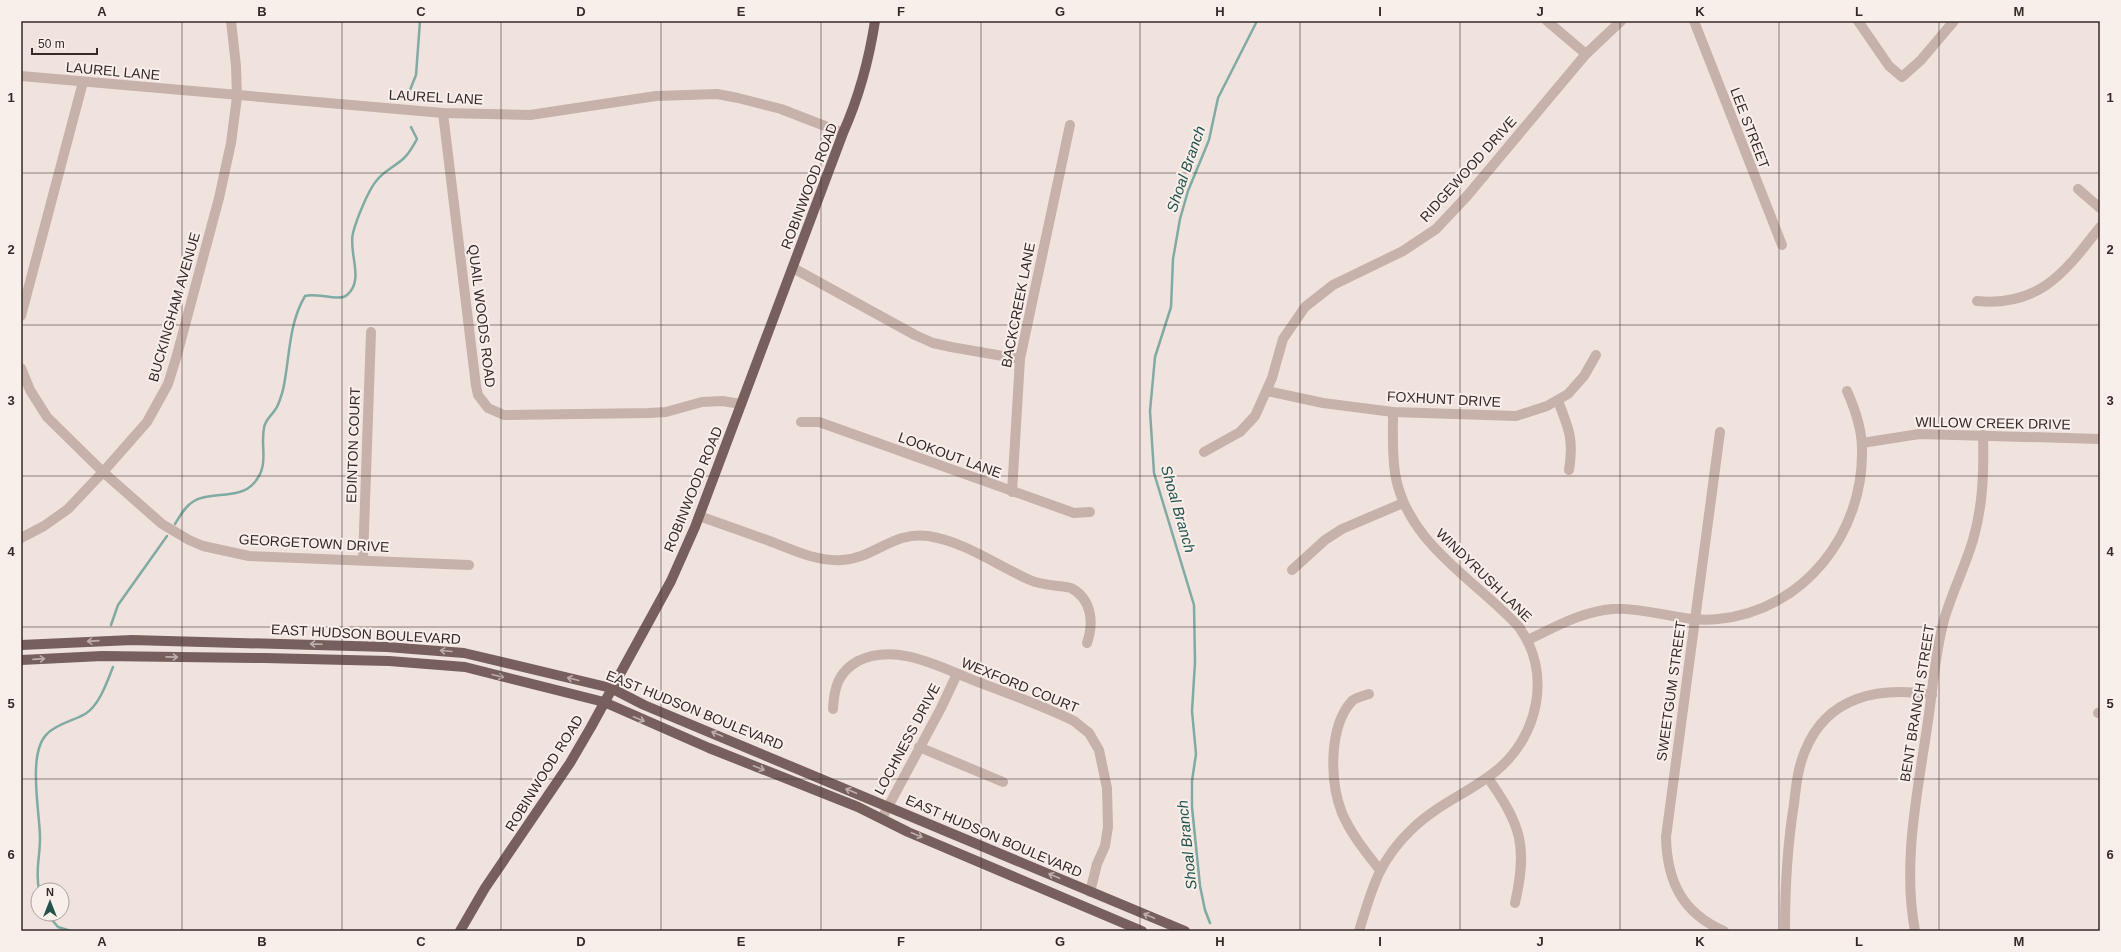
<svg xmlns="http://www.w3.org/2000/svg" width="2121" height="952" font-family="Helvetica,sans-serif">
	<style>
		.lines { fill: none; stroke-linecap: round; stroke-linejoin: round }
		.stream { stroke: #7faba3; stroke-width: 2.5 }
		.minor { stroke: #c7b1ab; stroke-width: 10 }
		.major { stroke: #765f5c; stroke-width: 10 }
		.oneway { stroke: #beaeaa }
		.grid { fill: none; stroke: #362a29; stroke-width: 1; stroke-opacity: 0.55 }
		.labels { text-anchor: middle; stroke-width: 4; stroke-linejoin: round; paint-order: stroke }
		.street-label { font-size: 14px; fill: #362a29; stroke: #f8eeea }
		.water-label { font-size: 15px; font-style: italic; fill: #22534c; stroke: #f8eeea }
		.neatline { fill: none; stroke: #362a29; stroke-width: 1.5 }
		.grid-label { font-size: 13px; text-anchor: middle; font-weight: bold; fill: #362a29 }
	</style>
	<rect width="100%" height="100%" fill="#f0e3de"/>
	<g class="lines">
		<g class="stream">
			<path d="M410,90L416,75L420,21"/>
			<path d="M175,524C180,516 185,506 194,501C211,491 240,500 254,483C270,465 260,447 264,428C265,420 271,416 275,410C279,405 281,396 283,390C290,358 288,325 305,296C316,292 339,302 347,295C365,280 348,253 353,233C356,221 368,190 377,180C384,171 394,167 403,159C409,154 413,146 417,139L411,127"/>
			<path d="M111,625L118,605L167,536"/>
			<path d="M39,890C35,870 40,858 40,838C40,813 27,753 47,734C56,724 73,721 85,714C99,706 107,682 113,667"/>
			<path d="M47,914L58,927L71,931"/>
			<path d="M1210,923L1205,910L1200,886L1192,807V781L1196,754L1192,711L1195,662L1194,605L1154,473L1150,411L1155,357L1171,307L1173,259L1180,219L1188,191L1209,140L1218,98L1257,21"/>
		</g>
		<g class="minor">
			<path d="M1547,21L1586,54"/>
			<path d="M1694,21L1782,245"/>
			<path d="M1858,21L1889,66L1902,77L1921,60L1954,21"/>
			<path d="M21,76L443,113L530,115L656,96L717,94L738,98L781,109L843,133"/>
			<path d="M443,113L476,386L478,395L488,408L504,415L649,413L666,412L702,402L722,401L741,404"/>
			<path d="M2078,189L2100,208"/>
			<path d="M793,268L915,335L933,343L951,347L1020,359"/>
			<path d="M1977,301C2040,307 2065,272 2100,227"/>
			<path d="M21,316L83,82"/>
			<path d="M21,368L30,390L47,417L103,472L162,524L189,540L203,546L249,556L469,565"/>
			<path d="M1267,391L1323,403L1393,412L1516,416L1547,406L1568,394L1584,376L1596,355"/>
			<path d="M1558,401C1569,429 1574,440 1569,470"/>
			<path d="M801,422H819L1074,513L1090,512"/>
			<path d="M1720,432L1666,837C1667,881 1682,913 1724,931"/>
			<path d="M1862,443L1919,434L2100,439"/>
			<path d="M1204,452L1240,432L1255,416L1272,378L1283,339L1305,307L1333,285L1403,251L1436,229L1467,196L1586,54L1621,21"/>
			<path d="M1012,492L1020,359L1070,125"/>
			<path d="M699,516C722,524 744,532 767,540C791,549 816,562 842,560C875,558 893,531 928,536C966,542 996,565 1030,580C1043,586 1058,585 1071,588C1092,599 1094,623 1087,643"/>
			<path d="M21,538L44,526L68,509L103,472L147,422L168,384L177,355L219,198L231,143L237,97L236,66L231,21"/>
			<path d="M363,559L371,332"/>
			<path d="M1292,570L1325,540L1342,529L1403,503"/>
			<path d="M1528,640C1555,627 1583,611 1613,609C1648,607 1682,623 1718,619C1804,611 1864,533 1862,449C1862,430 1855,409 1847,391"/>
			<path d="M1369,694C1363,696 1357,697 1352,701C1328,727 1330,783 1342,813C1351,834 1365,851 1379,869"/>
			<path d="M833,709C834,688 838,672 858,661C897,642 941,668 978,682C1010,694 1043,706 1074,721L1089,733L1099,750L1107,788L1108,827L1105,846L1097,864L1090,892"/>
			<path d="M2098,713L2100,712"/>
			<path d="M919,747L1003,782"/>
			<path d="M1488,778C1521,825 1528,846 1515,903"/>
			<path d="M882,818L941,708L957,674"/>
			<path d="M1359,931C1372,889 1378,862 1411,830C1437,804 1469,793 1496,771C1539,736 1552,673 1519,627C1475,579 1406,543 1395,473C1392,453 1393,432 1393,412"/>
			<path d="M1785,931C1785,888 1787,847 1794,804C1796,786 1798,767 1805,751C1827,696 1879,686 1932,695"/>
			<path d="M1915,931C1902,862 1918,790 1928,721C1933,687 1935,653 1944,620C1952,592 1965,567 1973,540C1983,506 1984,471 1983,435"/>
		</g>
		<g class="major">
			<path d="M21,645L132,640L387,647L464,653L611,688L644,705L1185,931"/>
			<path d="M21,660L102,656L264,658L389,661L465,667L604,702L709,748L858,807L908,832L1142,931"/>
			<path d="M460,931L485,888L570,763L591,727L671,581L695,527L843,133C859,97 869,60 875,21"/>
		</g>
	</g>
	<defs><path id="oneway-shaft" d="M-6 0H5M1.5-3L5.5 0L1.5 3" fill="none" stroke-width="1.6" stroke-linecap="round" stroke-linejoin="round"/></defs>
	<g class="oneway">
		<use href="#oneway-shaft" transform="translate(93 641) rotate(176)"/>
		<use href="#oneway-shaft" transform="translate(316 644) rotate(-178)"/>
		<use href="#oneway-shaft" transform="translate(446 651) rotate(-175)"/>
		<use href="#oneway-shaft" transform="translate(172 657) rotate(1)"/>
		<use href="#oneway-shaft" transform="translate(39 659) rotate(-4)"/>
		<use href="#oneway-shaft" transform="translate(498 676) rotate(14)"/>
		<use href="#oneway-shaft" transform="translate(573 679) rotate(-166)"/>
		<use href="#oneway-shaft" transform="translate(639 719) rotate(23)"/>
		<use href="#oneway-shaft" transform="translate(717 734) rotate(-157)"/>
		<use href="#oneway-shaft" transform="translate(759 768) rotate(22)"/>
		<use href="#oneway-shaft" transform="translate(851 791) rotate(-157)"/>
		<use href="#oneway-shaft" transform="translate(917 835) rotate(23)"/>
		<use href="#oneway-shaft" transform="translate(1054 876) rotate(-157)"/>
		<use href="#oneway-shaft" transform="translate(1149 916) rotate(-157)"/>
	</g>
	<path class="grid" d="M182,21V931M342,21V931M501,21V931M661,21V931M821,21V931M981,21V931M1140,21V931M1300,21V931M1460,21V931M1620,21V931M1779,21V931M1939,21V931M21,173H2100M21,325H2100M21,476H2100M21,627H2100M21,779H2100"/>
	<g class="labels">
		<g class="street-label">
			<text transform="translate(113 71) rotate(5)" y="5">LAUREL LANE</text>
			<text transform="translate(436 97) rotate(3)" y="5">LAUREL LANE</text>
			<text transform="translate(1750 128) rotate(69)" y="5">LEE STREET</text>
			<text transform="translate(1468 169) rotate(-48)" y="5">RIDGEWOOD DRIVE</text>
			<text transform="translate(809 186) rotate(-69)" y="5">ROBINWOOD ROAD</text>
			<text transform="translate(1018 305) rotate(-79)" y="5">BACKCREEK LANE</text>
			<text transform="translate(174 307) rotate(-74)" y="5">BUCKINGHAM AVENUE</text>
			<text transform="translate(482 316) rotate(83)" y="5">QUAIL WOODS ROAD</text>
			<text transform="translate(1444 399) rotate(3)" y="5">FOXHUNT DRIVE</text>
			<text transform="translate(1993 423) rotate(1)" y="5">WILLOW CREEK DRIVE</text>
			<text transform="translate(353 445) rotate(-88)" y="5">EDINTON COURT</text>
			<text transform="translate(950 455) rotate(20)" y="5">LOOKOUT LANE</text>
			<text transform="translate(693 489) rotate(-68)" y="5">ROBINWOOD ROAD</text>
			<text transform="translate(314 543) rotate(3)" y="5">GEORGETOWN DRIVE</text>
			<text transform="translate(1484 575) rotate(44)" y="5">WINDYRUSH LANE</text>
			<text transform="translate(366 634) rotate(3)" y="5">EAST HUDSON BOULEVARD</text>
			<text transform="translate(1020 685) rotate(22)" y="5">WEXFORD COURT</text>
			<text transform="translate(1671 691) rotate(-82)" y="5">SWEETGUM STREET</text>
			<text transform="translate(1917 703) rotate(-81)" y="5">BENT BRANCH STREET</text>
			<text transform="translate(695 710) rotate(22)" y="5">EAST HUDSON BOULEVARD</text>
			<text transform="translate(907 739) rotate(-62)" y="5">LOCHNESS DRIVE</text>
			<text transform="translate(544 773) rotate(-58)" y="5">ROBINWOOD ROAD</text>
			<text transform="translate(994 836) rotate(23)" y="5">EAST HUDSON BOULEVARD</text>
		</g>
		<g class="water-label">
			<text transform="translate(1186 169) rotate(-71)" y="5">Shoal Branch</text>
			<text transform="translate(1178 509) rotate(74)" y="5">Shoal Branch</text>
			<text transform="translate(1187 845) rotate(-96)" y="5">Shoal Branch</text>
		</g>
	</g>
	<rect width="2121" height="952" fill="none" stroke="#f8eeea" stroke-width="44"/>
	<g transform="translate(50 902)"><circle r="19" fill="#f8eeea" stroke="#aaa09d"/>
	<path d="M0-3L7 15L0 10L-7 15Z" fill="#22534c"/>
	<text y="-6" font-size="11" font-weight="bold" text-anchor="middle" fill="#362a29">N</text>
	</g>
	<path d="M32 48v6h65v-6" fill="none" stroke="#362a29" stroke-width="2"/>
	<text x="38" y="48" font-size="12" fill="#362a29" stroke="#f8eeea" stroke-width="3" paint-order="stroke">50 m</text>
	<rect x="22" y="22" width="2077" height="908" class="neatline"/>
	<g class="grid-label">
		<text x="102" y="16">A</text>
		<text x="262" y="16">B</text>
		<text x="421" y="16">C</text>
		<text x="581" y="16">D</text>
		<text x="741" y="16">E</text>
		<text x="901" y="16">F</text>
		<text x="1060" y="16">G</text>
		<text x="1220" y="16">H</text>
		<text x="1380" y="16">I</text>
		<text x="1540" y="16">J</text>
		<text x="1700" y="16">K</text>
		<text x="1859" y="16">L</text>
		<text x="2019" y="16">M</text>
		<text x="11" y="102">1</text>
		<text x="2110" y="102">1</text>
		<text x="11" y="254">2</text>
		<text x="2110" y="254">2</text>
		<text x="11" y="405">3</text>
		<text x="2110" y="405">3</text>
		<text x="11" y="556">4</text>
		<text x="2110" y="556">4</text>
		<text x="11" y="708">5</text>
		<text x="2110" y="708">5</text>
		<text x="11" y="859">6</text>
		<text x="2110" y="859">6</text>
		<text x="102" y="946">A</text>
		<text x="262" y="946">B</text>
		<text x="421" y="946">C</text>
		<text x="581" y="946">D</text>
		<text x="741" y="946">E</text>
		<text x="901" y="946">F</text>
		<text x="1060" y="946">G</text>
		<text x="1220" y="946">H</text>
		<text x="1380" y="946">I</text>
		<text x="1540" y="946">J</text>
		<text x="1700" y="946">K</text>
		<text x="1859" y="946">L</text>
		<text x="2019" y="946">M</text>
	</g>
</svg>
